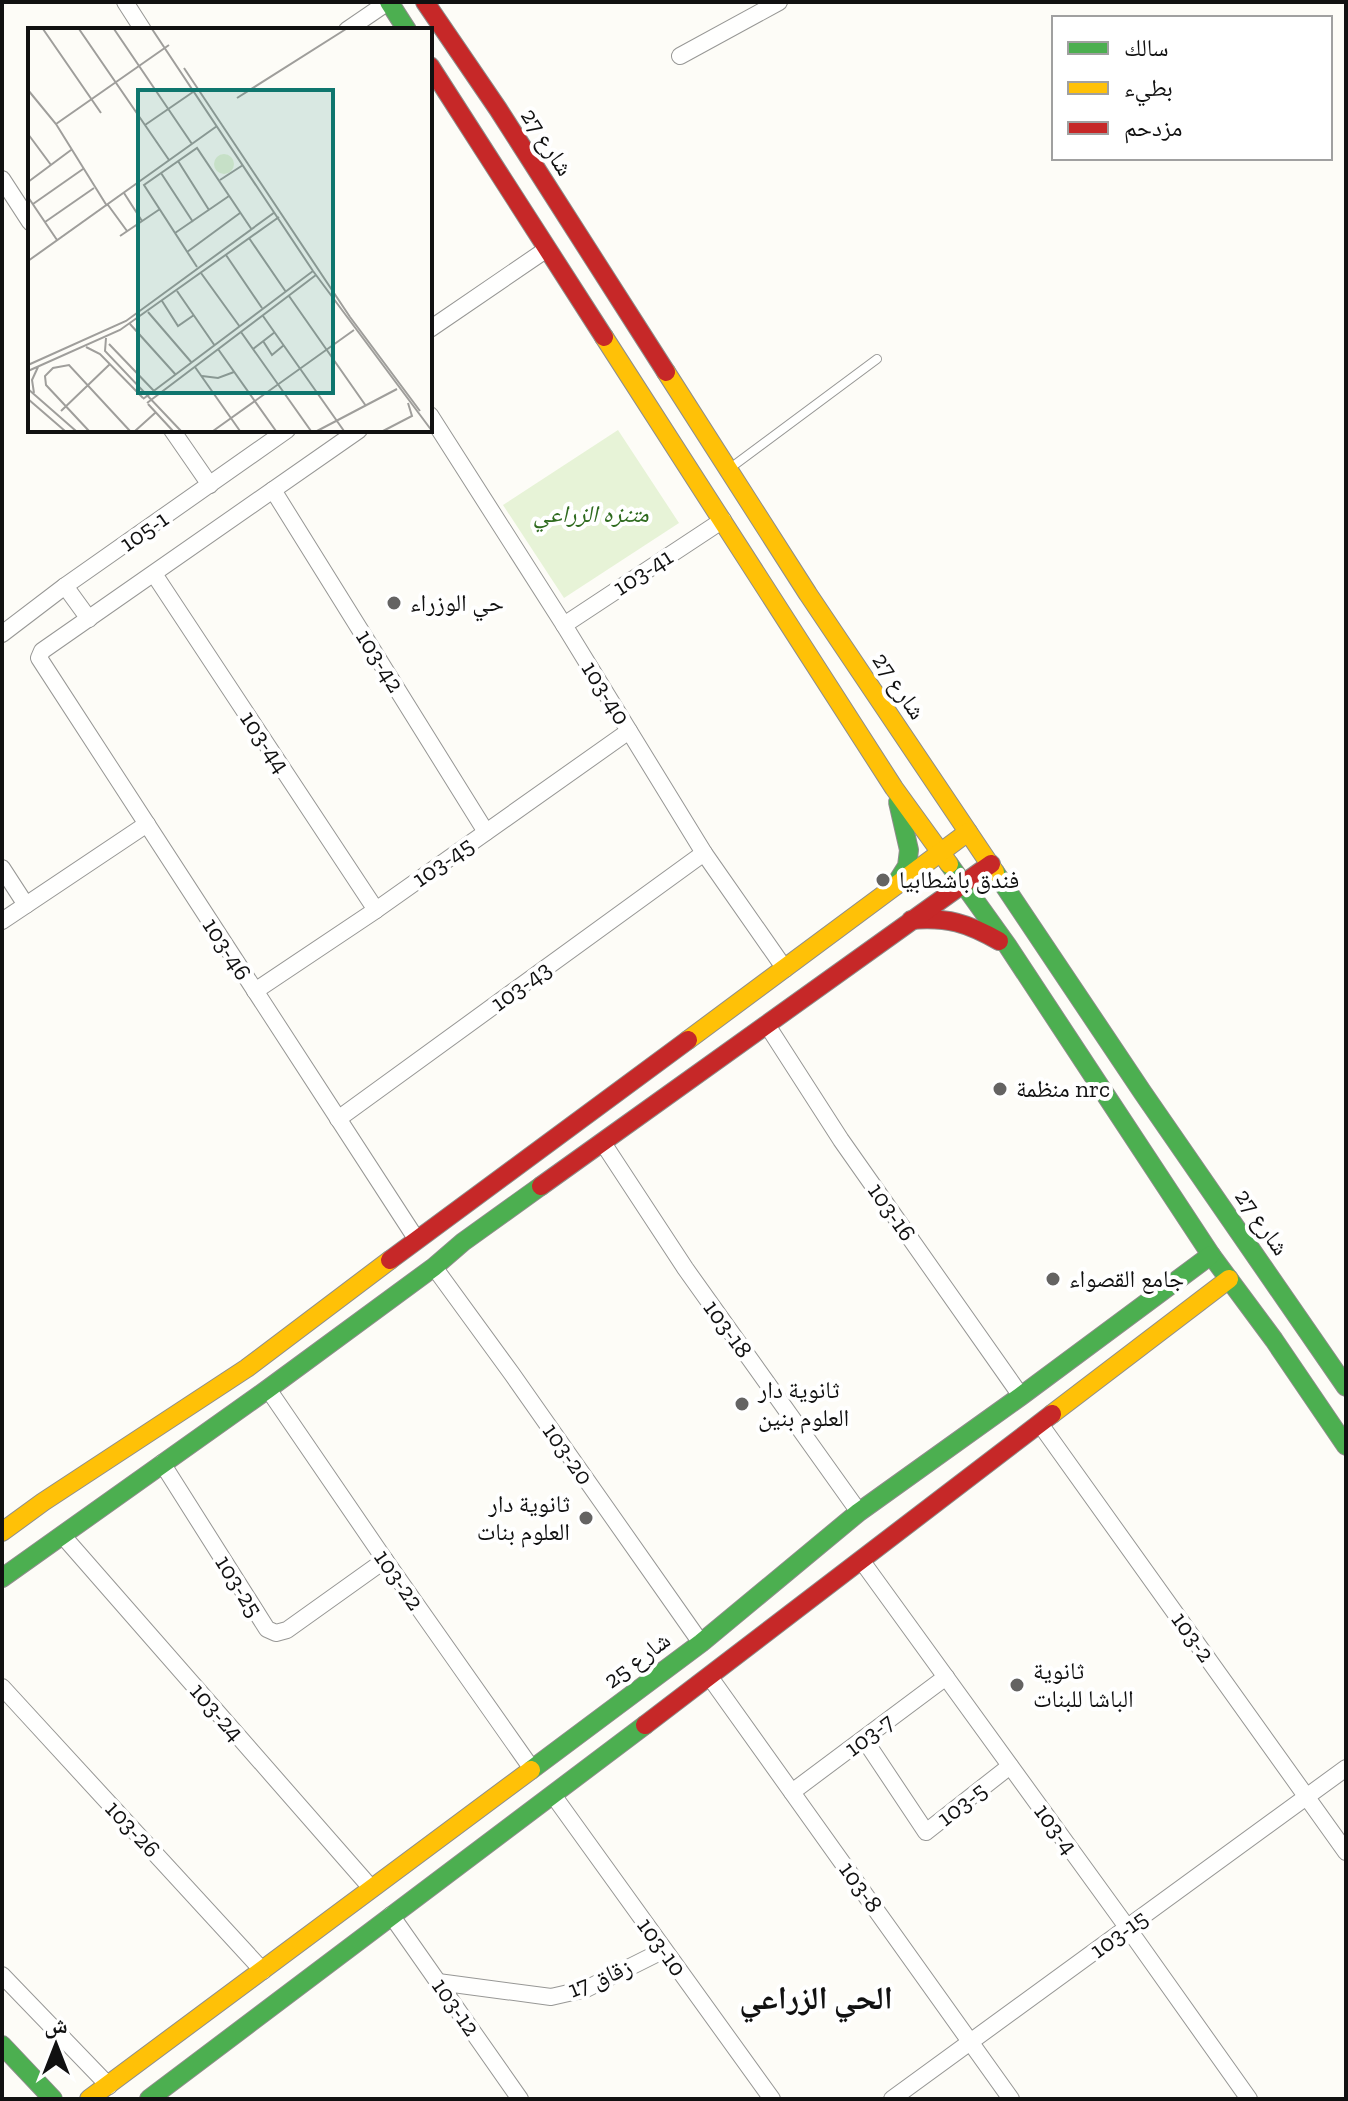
<svg xmlns="http://www.w3.org/2000/svg" width="1348" height="2101" font-family="'Zilla Slab','Noto Naskh Arabic',serif">
	<style>
		.green { fill: #e7f3d7 }
		.lines { fill: none; stroke-linecap: round; stroke-linejoin: round }
		.lane-casing { stroke: #979795; stroke-width: 10 }
		.street-casing { stroke: #979795; stroke-width: 18 }
		.fast-casing { stroke: #8e8d8b; stroke-width: 20 }
		.slow-casing { stroke: #8e8d8b; stroke-width: 20 }
		.jam-casing { stroke: #8e8d8b; stroke-width: 20 }
		.lane { stroke: #fffffe; stroke-width: 8 }
		.street { stroke: #fffffe; stroke-width: 16 }
		.fast { stroke: #4caf50; stroke-width: 18 }
		.slow { stroke: #ffc107; stroke-width: 18 }
		.jam { stroke: #c62828; stroke-width: 18 }
		.poi-dot { fill: #646362; stroke: #fff; stroke-width: 3 }
		.labels { text-anchor: middle; stroke-width: 8; stroke-linejoin: round; paint-order: stroke }
		.street-label { font-size: 24px; fill: #111; stroke: #fff }
		.park-label { font-size: 24px; font-style: italic; fill: #2f6b1f; stroke: #fff }
		.poi-label { font-size: 24px; fill: #111; stroke: #fff; text-anchor: start }
		.district-label { font-size: 32px; font-weight: bold; fill: #111; stroke: #fff }
		.inset-road { fill: none; stroke: #9f9e9b; stroke-width: 2 }
		.view { fill: #0f766e; fill-opacity: 0.15; stroke: #0f766e; stroke-width: 4 }
		.inset-edge { fill: none; stroke: #111; stroke-width: 4 }
	</style>
	<rect width="100%" height="100%" fill="#fdfcf7"/>
	<path class="green" d="M618,430L679,523L564,598L503,505Z"/>
	<g class="lines">
		<g class="lane-casing">
			<path id="lane" d="M729,469L877,359"/>
		</g>
		<g class="street-casing">
			<g id="street">
				<path d="M125,2L143,30"/>
				<path d="M347,30L388,2"/>
				<path d="M680,56L779,2"/>
				<path d="M2,179L30,222"/>
				<path d="M430,329L547,249"/>
				<path d="M430,415L564,625L704,853L785,969"/>
				<path d="M172,430L210,485"/>
				<path d="M359,430L42,651L39,658L417,1240"/>
				<path d="M273,490L486,832"/>
				<path d="M154,574L376,910"/>
				<path d="M65,586L89,619"/>
				<path d="M564,625L723,520"/>
				<path d="M2,634L65,586L287,430"/>
				<path d="M2,868L26,905"/>
				<path d="M2,921L147,824"/>
				<path d="M255,991L376,910L629,731"/>
				<path d="M767,1025L841,1140L1021,1396"/>
				<path d="M338,1119L704,853"/>
				<path d="M603,1143L685,1268L859,1512"/>
				<path d="M434,1267L512,1374L701,1643"/>
				<path d="M268,1389L385,1560L532,1769"/>
				<path d="M1040,1424L1346,1852"/>
				<path d="M162,1463L267,1629L276,1633L287,1630L385,1560"/>
				<path d="M63,1536L372,1889"/>
				<path d="M861,1560L1127,1927L1249,2099"/>
				<path d="M709,1676L1011,2099"/>
				<path d="M2,1687L263,1971"/>
				<path d="M864,1739L926,1832L1010,1766"/>
				<path d="M792,1792L946,1677"/>
				<path d="M553,1795L772,2099"/>
				<path d="M391,1915L520,2099"/>
				<path d="M2,1975L109,2086"/>
				<path d="M438,1982L551,1997L586,1989L664,1950"/>
				<path d="M892,2099L1346,1768"/>
			</g>
		</g>
		<g class="fast-casing">
			<g id="fast">
				<path d="M389,2L407,30"/>
				<path d="M949,864L1007,945L1211,1255L1274,1340L1346,1446"/>
				<path d="M995,872L1143,1093L1346,1387"/>
				<path d="M895,885L907,866L909,850L898,802"/>
				<path d="M2,1578L268,1389L434,1267L463,1242L541,1186"/>
				<path d="M531,1770L701,1643L859,1512L1021,1396L1211,1255"/>
				<path d="M2,2045L53,2099"/>
				<path d="M149,2099L645,1725"/>
			</g>
		</g>
		<g class="slow-casing">
			<g id="slow">
				<path d="M604,337L894,788L949,864"/>
				<path d="M666,372L808,594L995,872"/>
				<path d="M688,1040L968,832"/>
				<path d="M1052,1414L1229,1279"/>
				<path d="M2,1532L43,1502L247,1368L390,1260"/>
				<path d="M89,2099L531,1770"/>
			</g>
		</g>
		<g class="jam-casing">
			<g id="jam">
				<path d="M425,2L498,109L666,372"/>
				<path d="M430,66L604,337"/>
				<path d="M911,920C948,917 967,923 999,941"/>
				<path d="M541,1186L991,864"/>
				<path d="M390,1260L688,1040"/>
				<path d="M645,1725L1052,1414"/>
			</g>
		</g>
		<use href="#lane" class="lane"/>
		<use href="#street" class="street"/>
		<use href="#fast" class="fast"/>
		<use href="#slow" class="slow"/>
		<use href="#jam" class="jam"/>
	</g>
	<g class="poi-dot">
		<circle cx="394" cy="603" r="8"/>
		<circle cx="883" cy="880" r="8"/>
		<circle cx="1000" cy="1089" r="8"/>
		<circle cx="1053" cy="1279" r="8"/>
		<circle cx="742" cy="1404" r="8"/>
		<circle cx="586" cy="1518" r="8"/>
		<circle cx="1017" cy="1685" r="8"/>
	</g>
	<g class="labels">
		<g class="street-label">
			<text transform="translate(547 142) rotate(57)" y="8">شارع 27</text>
			<text transform="translate(144 531) rotate(-35)" y="8">105-1</text>
			<text transform="translate(643 572) rotate(-33)" y="8">103-41</text>
			<text transform="translate(380 661) rotate(58)" y="8">103-42</text>
			<text transform="translate(899 686) rotate(56)" y="8">شارع 27</text>
			<text transform="translate(606 693) rotate(58)" y="8">103-40</text>
			<text transform="translate(265 742) rotate(56)" y="8">103-44</text>
			<text transform="translate(443 862) rotate(-35)" y="8">103-45</text>
			<text transform="translate(227 949) rotate(57)" y="8">103-46</text>
			<text transform="translate(521 986) rotate(-36)" y="8">103-43</text>
			<text transform="translate(892 1212) rotate(55)" y="8">103-16</text>
			<text transform="translate(1262 1222) rotate(55)" y="8">شارع 27</text>
			<text transform="translate(728 1329) rotate(54)" y="8">103-18</text>
			<text transform="translate(568 1454) rotate(55)" y="8">103-20</text>
			<text transform="translate(399 1580) rotate(55)" y="8">103-22</text>
			<text transform="translate(239 1586) rotate(58)" y="8">103-25</text>
			<text transform="translate(1193 1637) rotate(54)" y="8">103-2</text>
			<text transform="translate(637 1660) rotate(-37)" y="8">شارع 25</text>
			<text transform="translate(217 1712) rotate(49)" y="8">103-24</text>
			<text transform="translate(869 1735) rotate(-37)" y="8">103-7</text>
			<text transform="translate(962 1804) rotate(-38)" y="8">103-5</text>
			<text transform="translate(133 1829) rotate(47)" y="8">103-26</text>
			<text transform="translate(1056 1829) rotate(54)" y="8">103-4</text>
			<text transform="translate(861 1887) rotate(54)" y="8">103-8</text>
			<text transform="translate(1119 1934) rotate(-36)" y="8">103-15</text>
			<text transform="translate(662 1947) rotate(54)" y="8">103-10</text>
			<text transform="translate(600 1978) rotate(-22)" y="8">زقاق 17</text>
			<text transform="translate(456 2007) rotate(55)" y="8">103-12</text>
		</g>
		<g class="park-label">
			<text x="591" y="522">متنزه الزراعي</text>
		</g>
		<g class="poi-label">
			<text x="410" y="611">حي الوزراء</text>
			<text x="899" y="888">فندق باشطابيا</text>
			<text x="1016" y="1097">منظمة nrc</text>
			<text x="1069" y="1287">جامع القصواء</text>
			<text x="758" y="1398">ثانوية دار<tspan x="758" dy="28">العلوم بنين</tspan></text>
			<text x="570" y="1512" text-anchor="end">ثانوية دار<tspan x="570" dy="28">العلوم بنات</tspan></text>
			<text x="1033" y="1679">ثانوية<tspan x="1033" dy="28">الباشا للبنات</tspan></text>
		</g>
		<g class="district-label">
			<text x="816" y="2009">الحي الزراعي</text>
		</g>
	</g>
	<g transform="translate(28 28)">
		<rect width="404" height="404" fill="#fdfcf7"/>
		<path d="M186 136a10 10 0 1 1 20 0a10 10 0 1 1-20 0Z" fill="#e7f3d7"/>
		<path class="inset-road" d="M15,1L73,85M51,1L141,132M86,1L164,116M124,1L285,243L404,403M156,40L322,289L392,383M0,62L28,96L79,178M209,70L318,1M28,96L141,17M117,97L165,64M0,106L23,137M150,133L181,182M133,145L165,194M192,152L215,137M0,154L43,122M96,165L114,193M0,169L29,212M5,176L55,141M80,177L99,203M17,194L66,160M147,205L201,168M92,208L132,181M221,210L258,264M159,224L212,185M198,227L234,280M0,233L189,98M169,239L116,157L169,120L224,202M173,245L212,299M149,263L187,318M261,268L338,378M134,273L150,298L166,287M120,284L164,335M235,288L316,403M102,296L148,347M213,304L283,403M78,310L77,323L153,403M235,313L244,327L256,317M81,316L126,363M58,319L72,326L115,370M190,321L248,403M225,321L247,304M0,337L98,293L247,184M167,339L212,403M0,343L92,302L251,189M174,348L190,350L206,344M0,361L48,403M6,365L4,352L10,339M0,371L37,403M115,371L285,243M119,375L288,247M120,376L145,403M33,383L82,336M61,403L18,357L17,348L25,340L41,337L102,403M107,403L127,385M185,403L326,302M289,403L369,361M355,403L384,388L380,375"/>
		<path class="view" d="M110,62H305V365H110Z"/>
		<rect width="404" height="404" class="inset-edge"/>
	</g>
	<rect width="1348" height="2101" fill="none" stroke="#111111" stroke-width="8"/>
	<rect x="1052" y="16" width="280" height="144" fill="#ffffff" stroke="#a0a0a0" stroke-width="2"/>
	<rect x="1068" y="42" width="40" height="12" fill="#4caf50" stroke="#a0a0a0" stroke-width="2"/>
	<text x="1124" y="56" font-size="24" fill="#111111">سالك</text>
	<rect x="1068" y="82" width="40" height="12" fill="#ffc107" stroke="#a0a0a0" stroke-width="2"/>
	<text x="1124" y="96" font-size="24" fill="#111111">بطيء</text>
	<rect x="1068" y="122" width="40" height="12" fill="#c62828" stroke="#a0a0a0" stroke-width="2"/>
	<text x="1124" y="136" font-size="24" fill="#111111">مزدحم</text>
	<g transform="translate(56 2045)" stroke="#ffffff" stroke-width="6" paint-order="stroke">
	<path d="M0-6L14 30L0 20L-14 30Z" fill="#111111"/>
	<text y="-12" font-size="22" font-weight="bold" text-anchor="middle" fill="#111111">ش</text>
	</g>
</svg>
